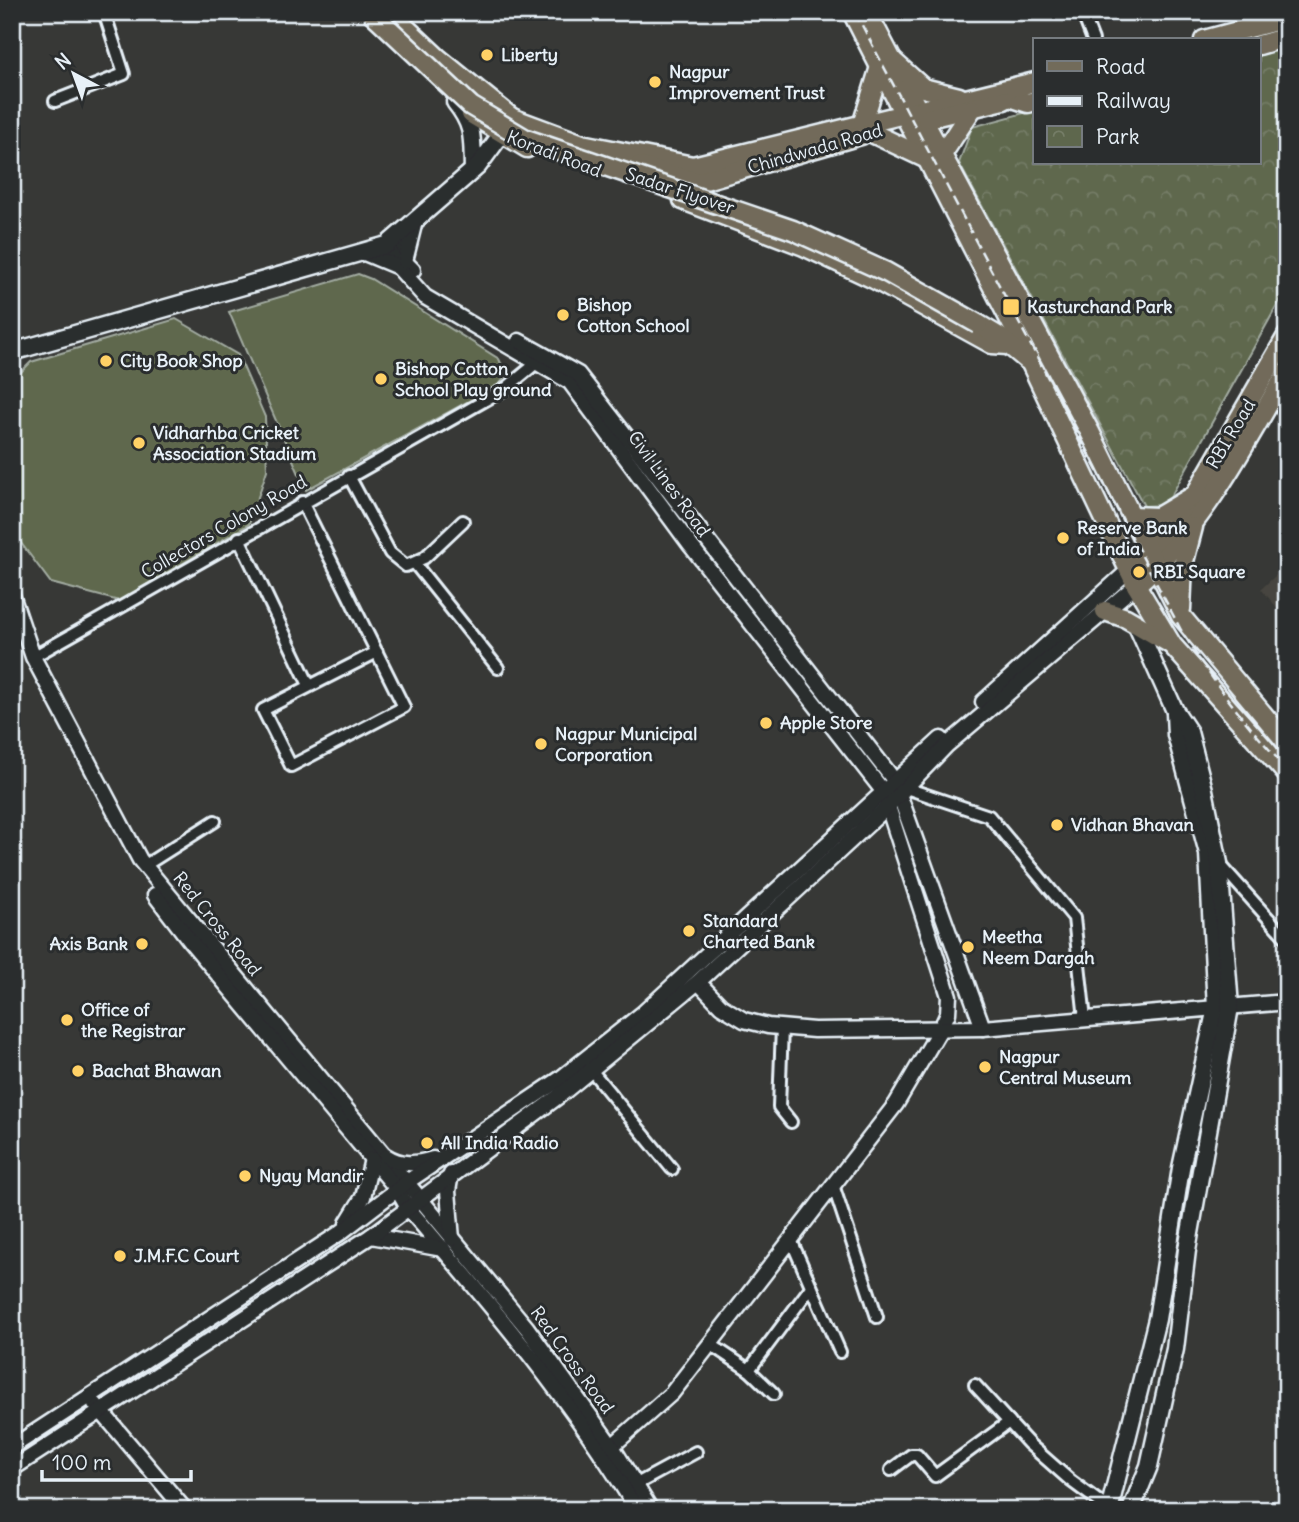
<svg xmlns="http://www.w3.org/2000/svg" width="1299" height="1522" font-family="Delius,sans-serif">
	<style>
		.built { fill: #47453f }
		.grass { fill: #5e674d; stroke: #a3aca2; stroke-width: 2 }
		.park { fill: url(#park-crowns); stroke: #a3aca2; stroke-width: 2 }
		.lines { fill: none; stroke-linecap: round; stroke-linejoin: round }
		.minor-casing { stroke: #e8f1f8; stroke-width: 16 }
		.tertiary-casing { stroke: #e8f1f8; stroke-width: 19 }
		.secondary-casing { stroke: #e8f1f8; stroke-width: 21 }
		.primary-casing { stroke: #e8f1f8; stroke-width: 23 }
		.trunk-casing { stroke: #e8f1f8; stroke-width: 23 }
		.minor { stroke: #2a2d2e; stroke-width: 10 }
		.tertiary { stroke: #2a2d2e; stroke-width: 14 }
		.secondary { stroke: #2a2d2e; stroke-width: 16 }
		.primary { stroke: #726b5a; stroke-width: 18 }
		.trunk { stroke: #726b5a; stroke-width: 18 }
		.rail { stroke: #e8f1f8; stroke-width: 2.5; stroke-dasharray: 10 5; stroke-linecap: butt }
		.trunk-bridge-casing { stroke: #e8f1f8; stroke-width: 23; stroke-linecap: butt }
		.trunk-bridge { stroke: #726b5a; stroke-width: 18 }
		.poi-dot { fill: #ffd166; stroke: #2a2d2e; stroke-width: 2.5 }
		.labels { text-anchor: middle; stroke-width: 6; stroke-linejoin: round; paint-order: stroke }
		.poi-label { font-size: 18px; font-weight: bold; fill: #e8f1f8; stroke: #2a2d2e; text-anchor: start }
		.street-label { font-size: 18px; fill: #e8f1f8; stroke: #2a2d2e }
	</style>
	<defs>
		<pattern id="park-crowns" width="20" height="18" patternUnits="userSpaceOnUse" patternTransform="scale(1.75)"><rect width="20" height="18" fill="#5e674d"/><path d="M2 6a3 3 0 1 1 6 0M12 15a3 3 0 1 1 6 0" fill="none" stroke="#757d67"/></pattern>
	</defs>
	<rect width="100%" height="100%" fill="#373836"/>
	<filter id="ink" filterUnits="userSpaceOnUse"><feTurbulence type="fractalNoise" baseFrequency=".0143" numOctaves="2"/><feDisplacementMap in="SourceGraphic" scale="14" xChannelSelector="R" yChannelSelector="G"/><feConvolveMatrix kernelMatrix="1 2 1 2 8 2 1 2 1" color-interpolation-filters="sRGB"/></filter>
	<g filter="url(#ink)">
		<path class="built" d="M1287,565V619L1261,589Z"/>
		<g class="grass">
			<path d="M358,274L371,279L499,359L506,374L500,384L306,490L229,312Z"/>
			<path d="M176,319L238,355L265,417L267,470L249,524L119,601L51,583L12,531V381L31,362Z"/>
		</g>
		<path class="park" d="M1287,43V282L1283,295L1166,505L1144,506L959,163L972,127L1035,110V163H1259V50Z"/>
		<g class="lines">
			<g class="minor-casing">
				<g id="minor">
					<path d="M1082,12L1093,40"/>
					<path d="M55,101L124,74L104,12"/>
					<path d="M349,476L390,553L406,566L424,558L463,521"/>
					<path d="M302,502L404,707L291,766L263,710L377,652"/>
					<path d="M239,538L309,685"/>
					<path d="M415,564L498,668"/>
					<path d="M33,657L505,389L539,361"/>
					<path d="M906,788L989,816L1074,918L1085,1019"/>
					<path d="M1218,862L1287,939"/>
					<path d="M144,866L215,821"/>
					<path d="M782,1027L779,1107L791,1122"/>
					<path d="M591,1070L672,1169"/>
					<path d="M833,1185L877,1317"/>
					<path d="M791,1240L840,1352"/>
					<path d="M710,1344L749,1370L774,1394"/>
					<path d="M749,1370L811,1287"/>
					<path d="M975,1385L1029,1444L1071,1481L1109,1509H1131"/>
					<path d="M891,1470L911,1455H917L935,1476L1009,1422"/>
					<path d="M635,1485L696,1452"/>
				</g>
			</g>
			<g class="tertiary-casing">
				<g id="tertiary">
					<path d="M396,238L405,262L413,270"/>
					<path d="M387,245L398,267L425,297L570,382L691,546L883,791L949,996L948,1013L942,1026L896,1104L672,1393L602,1455"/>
					<path d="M362,252L398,267"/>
					<path d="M405,261L415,221"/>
					<path d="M519,341L578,374L894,780L983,1028"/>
					<path d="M12,595L33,657L140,860L527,1328L613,1448L651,1510"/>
					<path d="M983,702L1129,570"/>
					<path d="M155,895L191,942L397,1189L408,1208C490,1304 572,1400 637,1510"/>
					<path d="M698,982L721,1006L744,1020L768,1026L814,1030L983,1028L1287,1002"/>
					<path d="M386,1156C401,1166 416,1164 433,1159"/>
					<path d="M451,1174L448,1191L452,1239"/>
					<path d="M347,1223L363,1197L372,1159"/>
					<path d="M371,1236L443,1249"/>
					<path d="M95,1404L185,1510"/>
					<path d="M12,1447L340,1233L407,1182L560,1079L643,1013L941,739"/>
					<path d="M12,1469L371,1236L559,1096L698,982L888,806L947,745L1136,585"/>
				</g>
			</g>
			<g class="secondary-casing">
				<g id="secondary">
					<path d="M455,102C475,127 472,139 473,170"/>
					<path d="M12,352L387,245L478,166L509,124"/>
					<path d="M1109,1510L1157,1319L1181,1168L1216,1008L1208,853L1176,735L1175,713"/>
					<path d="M1131,1510L1149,1466L1175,1349L1187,1250L1230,1007L1219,863L1204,790L1189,732L1175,711L1136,624"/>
				</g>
			</g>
			<g class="primary-casing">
				<g id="primary">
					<path d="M389,12L438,58L512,118"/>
					<path d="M852,12L904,114"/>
					<path d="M867,12L918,110"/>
					<path d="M1259,45L1287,37"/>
					<path d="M1013,98L1028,103L1035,101"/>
					<path d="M471,114L527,148"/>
					<path d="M683,200L804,246L874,279L992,344L1008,345"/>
					<path d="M1129,570L1180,517L1195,495L1287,336"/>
					<path d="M1136,585C1204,526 1242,448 1287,372"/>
				</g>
			</g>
			<g class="trunk-casing">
				<g id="trunk">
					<path d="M1204,40L1287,18"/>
					<path d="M893,61L923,88L959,97"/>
					<path d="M918,110L1090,432L1181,616L1287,743"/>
					<path d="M904,114L1016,332L1136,585L1172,645L1287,774"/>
					<path d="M512,118L582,144L693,166L1035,82"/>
					<path d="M929,118L1004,100"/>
					<path d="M863,122L880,67"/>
					<path d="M870,132L925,158"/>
					<path d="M943,153L972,109"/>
					<path d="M639,166L698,182L861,135"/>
					<path d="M978,324L998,336L1027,360"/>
					<path d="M1132,516L1158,517L1195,495"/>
					<path d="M1181,609L1183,565L1193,527"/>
					<path d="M1105,611L1126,618L1169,643"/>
				</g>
			</g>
			<use href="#minor" class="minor"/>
			<use href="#tertiary" class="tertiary"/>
			<use href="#secondary" class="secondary"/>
			<use href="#primary" class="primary"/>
			<use href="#trunk" class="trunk"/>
			<path class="rail" d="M855,12L1181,630C1212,681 1246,725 1287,769"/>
			<g class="trunk-bridge-casing">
				<path id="trunk-bridge" d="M371,12L471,106L526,139L793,230L886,272L978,324"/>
			</g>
			<use href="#trunk-bridge" class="trunk-bridge"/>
		</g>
	</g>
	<g class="poi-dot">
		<circle cx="487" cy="55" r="7"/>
		<circle cx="655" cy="82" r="7"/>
		<rect x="1002" y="298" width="18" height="18" rx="3.5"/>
		<circle cx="563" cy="315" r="7"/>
		<circle cx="106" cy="361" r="7"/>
		<circle cx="381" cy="379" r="7"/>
		<circle cx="139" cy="443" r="7"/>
		<circle cx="1063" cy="538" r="7"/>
		<circle cx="1139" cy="572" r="7"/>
		<circle cx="766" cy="723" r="7"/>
		<circle cx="541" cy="744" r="7"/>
		<circle cx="1057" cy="825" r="7"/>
		<circle cx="689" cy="931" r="7"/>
		<circle cx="142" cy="944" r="7"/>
		<circle cx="968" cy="947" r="7"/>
		<circle cx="67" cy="1020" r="7"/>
		<circle cx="985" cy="1067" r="7"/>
		<circle cx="78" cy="1071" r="7"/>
		<circle cx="427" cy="1143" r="7"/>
		<circle cx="245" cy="1176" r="7"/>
		<circle cx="120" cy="1256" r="7"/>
	</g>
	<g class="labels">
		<g class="poi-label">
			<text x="501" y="61">Liberty</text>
			<text x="669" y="78">Nagpur<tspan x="669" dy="21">Improvement Trust</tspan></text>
			<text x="577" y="311">Bishop<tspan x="577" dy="21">Cotton School</tspan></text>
			<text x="1027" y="313">Kasturchand Park</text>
			<text x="120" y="367">City Book Shop</text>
			<text x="395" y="375">Bishop Cotton<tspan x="395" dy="21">School Play ground</tspan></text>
			<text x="153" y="439">Vidharhba Cricket<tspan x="153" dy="21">Association Stadium</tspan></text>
			<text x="1077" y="534">Reserve Bank<tspan x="1077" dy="21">of India</tspan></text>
			<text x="1153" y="578">RBI Square</text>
			<text x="780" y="729">Apple Store</text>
			<text x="555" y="740">Nagpur Municipal<tspan x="555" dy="21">Corporation</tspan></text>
			<text x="1071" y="831">Vidhan Bhavan</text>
			<text x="703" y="927">Standard<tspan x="703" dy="21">Charted Bank</tspan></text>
			<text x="982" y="943">Meetha<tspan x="982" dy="21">Neem Dargah</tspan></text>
			<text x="128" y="950" text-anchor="end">Axis Bank</text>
			<text x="81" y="1016">Office of<tspan x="81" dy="21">the Registrar</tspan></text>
			<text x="999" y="1063">Nagpur<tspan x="999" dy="21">Central Museum</tspan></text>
			<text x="92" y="1077">Bachat Bhawan</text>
			<text x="441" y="1149">All India Radio</text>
			<text x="259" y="1182">Nyay Mandir</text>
			<text x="134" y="1262">J.M.F.C Court</text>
		</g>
		<g class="street-label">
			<text transform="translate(815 149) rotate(-16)" y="6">Chindwada Road</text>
			<text transform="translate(554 154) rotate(21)" y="6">Koradi Road</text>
			<text transform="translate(680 191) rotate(18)" y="6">Sadar Flyover</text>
			<text transform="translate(1231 434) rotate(-59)" y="6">RBI Road</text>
			<text transform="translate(669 484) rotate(54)" y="6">Civil Lines Road</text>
			<text transform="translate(224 527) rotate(-30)" y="6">Collectors Colony Road</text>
			<text transform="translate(217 924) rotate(51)" y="6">Red Cross Road</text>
			<text transform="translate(572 1360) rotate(54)" y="6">Red Cross Road</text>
		</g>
	</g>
	<rect width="1299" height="1522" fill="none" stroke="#2a2d2e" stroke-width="42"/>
	<rect x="21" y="21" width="1257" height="1480" fill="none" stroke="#e8f1f8" stroke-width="2.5" filter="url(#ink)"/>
	<rect x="1033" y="38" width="228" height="126" fill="#2a2d2e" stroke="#767b7f" stroke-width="2"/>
	<rect x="1047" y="61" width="35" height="10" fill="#726b5a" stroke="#767b7f" stroke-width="2"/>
	<text x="1096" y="74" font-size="21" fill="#e8f1f8">Road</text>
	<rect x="1047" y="96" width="35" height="10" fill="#e8f1f8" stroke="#767b7f" stroke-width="2"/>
	<text x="1096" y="108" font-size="21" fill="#e8f1f8">Railway</text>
	<rect x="1047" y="126" width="35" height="21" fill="url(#park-crowns)" stroke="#767b7f" stroke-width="2"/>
	<text x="1096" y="144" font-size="21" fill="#e8f1f8">Park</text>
	<g transform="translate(74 74) rotate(319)" stroke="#2a2d2e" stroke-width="5" paint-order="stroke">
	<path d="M0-5L12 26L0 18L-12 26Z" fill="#e8f1f8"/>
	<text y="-10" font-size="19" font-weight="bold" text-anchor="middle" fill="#e8f1f8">N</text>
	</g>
	<path d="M42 1470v10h149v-10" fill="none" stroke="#e8f1f8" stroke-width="3.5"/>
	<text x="52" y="1470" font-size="21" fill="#e8f1f8" stroke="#2a2d2e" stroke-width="5" paint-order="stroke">100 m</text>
</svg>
